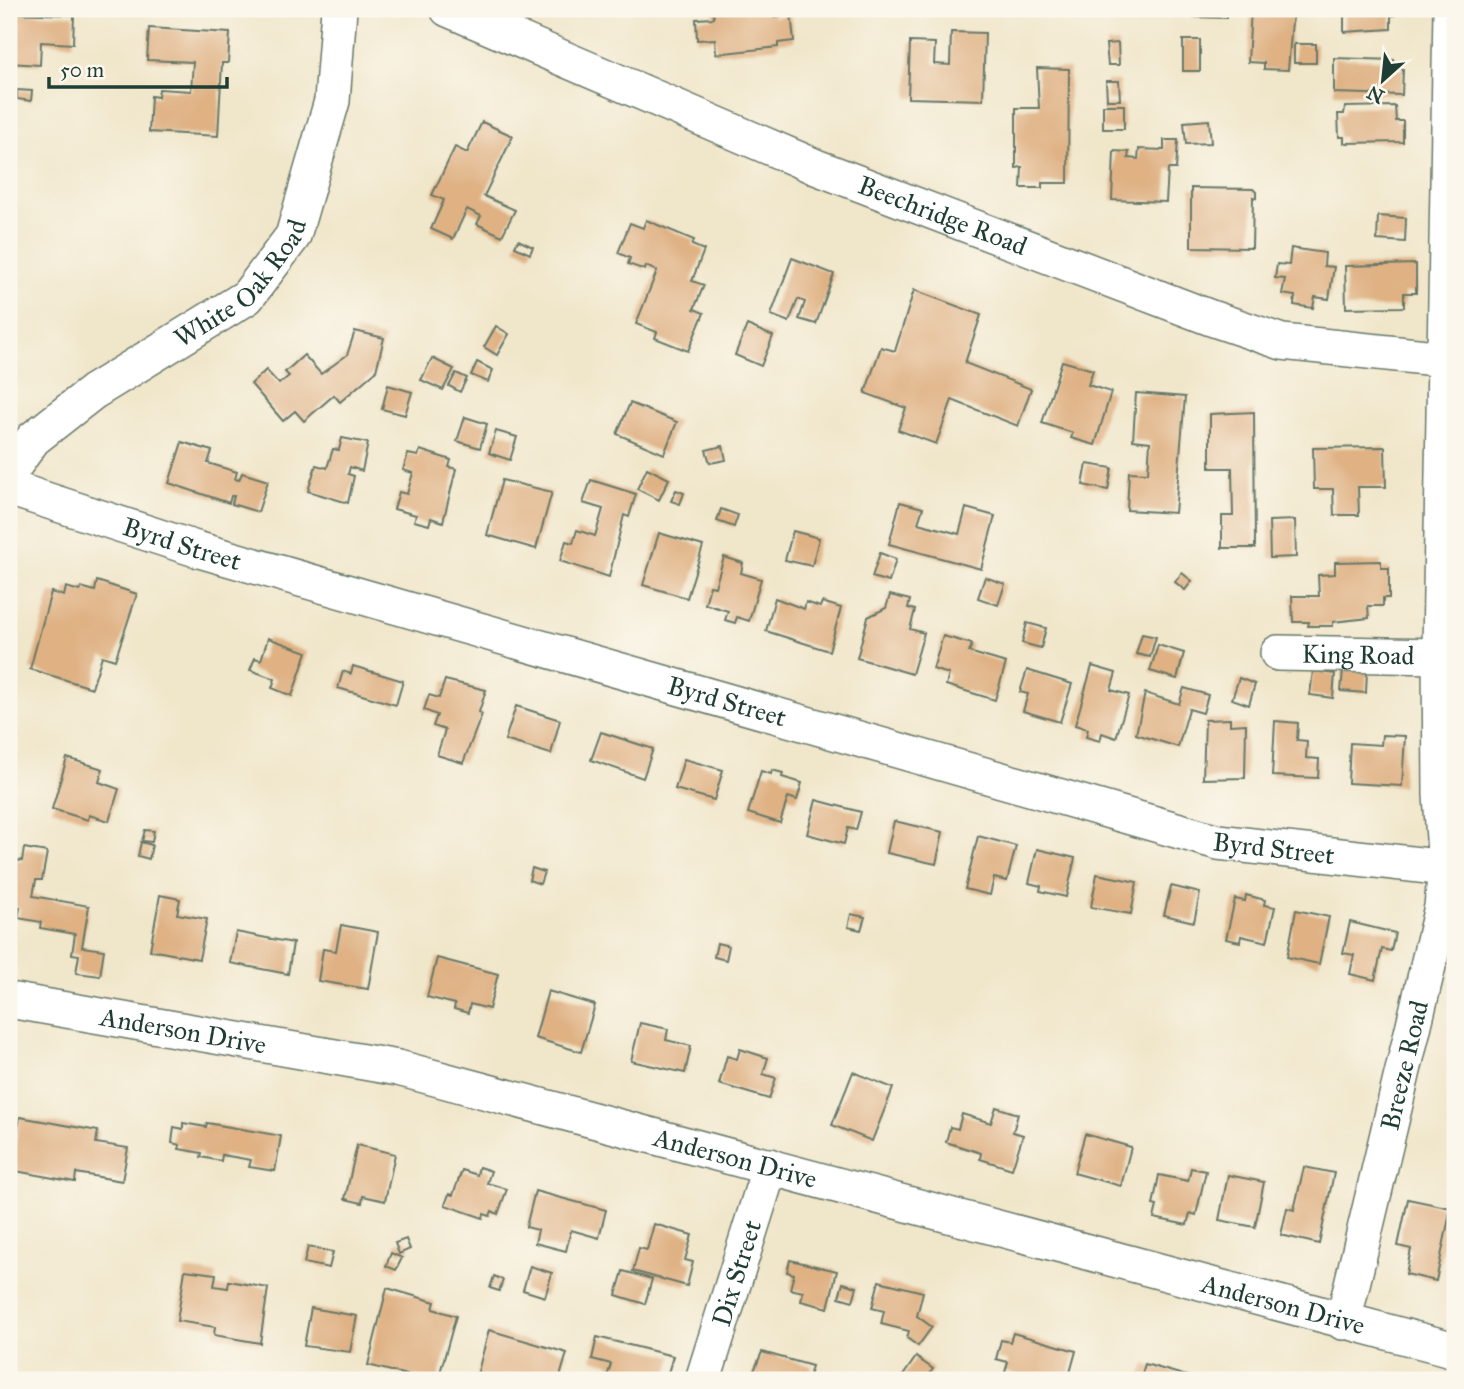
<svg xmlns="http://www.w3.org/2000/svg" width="1464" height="1389" font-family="'IM FELL Great Primer',serif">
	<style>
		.building { fill: #dfb183 }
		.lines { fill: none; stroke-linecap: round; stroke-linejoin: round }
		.minor-casing { stroke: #687868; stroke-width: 38 }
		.minor { stroke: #fff; stroke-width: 35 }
		.labels { text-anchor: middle; stroke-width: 5; stroke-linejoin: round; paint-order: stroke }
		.street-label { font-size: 26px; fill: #1f3d34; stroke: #fbf7ec }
	</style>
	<rect width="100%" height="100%" fill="#fbf7ec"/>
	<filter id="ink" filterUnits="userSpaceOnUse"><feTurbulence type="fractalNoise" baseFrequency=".0143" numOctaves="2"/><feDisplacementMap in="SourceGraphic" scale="14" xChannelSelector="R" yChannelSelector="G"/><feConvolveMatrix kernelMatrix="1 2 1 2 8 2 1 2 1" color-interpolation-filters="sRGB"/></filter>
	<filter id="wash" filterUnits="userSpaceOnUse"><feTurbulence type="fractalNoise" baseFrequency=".00686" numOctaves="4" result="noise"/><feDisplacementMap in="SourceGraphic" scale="28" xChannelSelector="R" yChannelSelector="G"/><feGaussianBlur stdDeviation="1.57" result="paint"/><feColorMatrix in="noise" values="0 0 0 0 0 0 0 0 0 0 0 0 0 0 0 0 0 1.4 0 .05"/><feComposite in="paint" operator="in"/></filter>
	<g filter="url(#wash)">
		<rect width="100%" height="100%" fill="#f0e6ca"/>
		<g id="blocks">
			<g class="building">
				<path d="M713,9H773L774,17L791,14L794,41L778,43V47L716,54L715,39L697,40L696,19L714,18Z"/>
				<path d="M1194,9H1227V18L1194,17Z"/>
				<path d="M1251,9H1293L1288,70L1264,69V63L1248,62Z"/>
				<path d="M1358,9H1395V15L1391,16V29L1344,32V11Z"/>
				<path d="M9,13L74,15L73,44L41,42L40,65L9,63Z"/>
				<path d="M149,28L230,33L228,63H222L218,136L149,132L151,96L158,97L159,89L191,91L193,62L147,60Z"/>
				<path d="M951,32L985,33L983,100L908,98L910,42L935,43L934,64L950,65Z"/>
				<rect x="1183" y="40" width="17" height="31"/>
				<path d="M1118,43L1119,65H1108L1106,44Z"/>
				<rect x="1294" y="44" width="22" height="19"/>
				<path d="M1334,58L1394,60V69H1403L1402,95L1334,93Z"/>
				<path d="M1037,68L1069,69L1068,183H1042V188H1021L1022,167L1016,168V108H1039Z"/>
				<path d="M1106,81H1119L1120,100H1107Z"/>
				<path d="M17,90L32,91L31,101L17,99Z"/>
				<rect x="1103" y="105" width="21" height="24"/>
				<path d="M1395,106L1396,121H1403V142L1344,143V137H1339L1338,114H1344L1345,107Z"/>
				<path d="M1209,120L1211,143L1186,144L1184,122Z"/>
				<path d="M482,122L513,136L484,196L515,210L502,236L477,224L481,216L467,209L453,239L431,229L444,200L432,195L455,147L467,153Z"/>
				<path d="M1164,140H1178L1176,169H1168L1166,202L1112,200L1114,151L1129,152L1128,158L1138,159L1139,149L1164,150Z"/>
				<path d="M1191,188L1253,189L1256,192V198L1253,197L1252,248L1191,247Z"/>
				<path d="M1378,216L1406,218L1405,242L1377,240Z"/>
				<path d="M646,220L694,240L692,245L704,250L692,281L704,285L694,309L704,313L688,351L655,338L657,332L636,324L657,271L646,266L645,270L628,264L630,258L618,253L630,223L643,228Z"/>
				<path d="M518,240L533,247L530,254L515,247Z"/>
				<path d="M1291,248L1325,253L1324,266L1334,267L1329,299L1315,297L1313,308L1294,305L1295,296L1282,294L1285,279L1275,278L1277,264L1289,265Z"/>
				<path d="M792,258L834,274L816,324L799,319L805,302L798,299L789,322L771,315Z"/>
				<path d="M1416,264V293H1404V307L1346,308L1345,266Z"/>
				<path d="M914,290L981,315L965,363L1031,389L1018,426L952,400L936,444L898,430L906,408L865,393L881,347L895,351Z"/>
				<path d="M747,325L773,336L761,366L735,355Z"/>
				<path d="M496,326L509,334L497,355L484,347Z"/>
				<path d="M355,331L384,338L376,371L340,402L334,395L304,421L295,411L283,421L251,384L266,370L279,384L289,376L285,372L304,355L321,374L347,355Z"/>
				<path d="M432,358L454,369L443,390L421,380Z"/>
				<path d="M1062,361L1093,370L1088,385L1111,392L1095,445L1071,438L1073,433L1042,423Z"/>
				<path d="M477,362L493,370L488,382L471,375Z"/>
				<path d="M456,373L467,378L460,392L449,386Z"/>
				<path d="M388,385L412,392L405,415L382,409Z"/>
				<path d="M1136,393L1185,397L1175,513L1127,510L1129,472L1148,473L1150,442L1133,440Z"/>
				<path d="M630,403L677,422L664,454L617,434Z"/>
				<path d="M1254,412L1255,548H1222V516H1233L1232,468H1210V414Z"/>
				<path d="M465,417L487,424L480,448L457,441Z"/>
				<path d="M496,431L517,437L510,460L489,453Z"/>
				<path d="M342,438L368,443L362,471L350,467L348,474L354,476L348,503L308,491L316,465L327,468L333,449L339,450Z"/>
				<path d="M182,442L212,451L208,463L237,472L235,479L239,480L242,473L268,481L258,512L232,504L234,496H231L229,503L169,483Z"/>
				<path d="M723,446L726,460L710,463L706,450Z"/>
				<path d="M1385,447L1386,487H1358L1359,515H1334L1333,489H1314L1313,448Z"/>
				<path d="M420,450L451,460L449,467L456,469L443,522L431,518L429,525L414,521L416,515L394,509L399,492L407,494L413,473L403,470L408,454L418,456Z"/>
				<path d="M1087,464L1112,468L1108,490L1083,485Z"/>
				<path d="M647,468L669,479L659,500L637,489Z"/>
				<path d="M502,480L552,492L536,549L487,535Z"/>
				<path d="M591,480L636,494L629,517L624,515L609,577L560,561L566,541L573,543L577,530L595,536L603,509L583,503Z"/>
				<path d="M676,490L684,493L680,504L671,501Z"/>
				<path d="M900,502L923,508L918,523L959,534L966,508L995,516L981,569L889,544Z"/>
				<path d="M721,509L738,515L734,527L717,521Z"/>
				<path d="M1295,520L1296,557L1270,558L1269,521Z"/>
				<path d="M793,531L819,538L812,566L785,560Z"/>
				<path d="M659,533L703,546L687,598L643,585Z"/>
				<path d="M880,553L896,559L889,582L872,577Z"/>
				<path d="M724,557L743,563L741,573L761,579L749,621L737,617L735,623L725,620L728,611L705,604L710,586L715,587Z"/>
				<path d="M1381,561V568H1389V598H1383V606H1368L1369,618L1333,622V626H1308L1309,622H1293L1292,596H1319L1318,575L1335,574V562Z"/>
				<path d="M1182,573L1192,581L1185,590L1175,582Z"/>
				<path d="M985,577L1005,584L998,605L978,598Z"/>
				<path d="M97,581L137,594L115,660L102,656L92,688L30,669L51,592L64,596L66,587L80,591L81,587L95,591Z"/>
				<path d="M890,595L910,600L908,608L915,610L910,629L924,633L912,674L857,658L868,617L886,608Z"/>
				<path d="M775,598L804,609L806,602L820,607L822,602L841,608L829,651L766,631Z"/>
				<path d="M1027,623L1046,628L1041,648L1022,643Z"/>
				<path d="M1142,634L1156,637L1150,657L1136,654Z"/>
				<path d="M943,636L972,644L969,652L1006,663L995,700L946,685L949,674L933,669Z"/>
				<path d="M268,638L307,652L292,696L272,688L275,679L250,670L255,658L261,660Z"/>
				<path d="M1158,645L1184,653L1177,679L1150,671Z"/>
				<path d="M353,666L403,681L396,705L338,688L343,671L351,674Z"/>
				<path d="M1092,666L1116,673L1111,690L1129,695L1116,738L1102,733L1100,741L1086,737L1088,729L1075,725Z"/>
				<path d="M1027,670L1072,684L1060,722L1023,711L1028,694L1020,692Z"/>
				<path d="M1343,670L1367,671L1366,693L1341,691Z"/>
				<path d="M1313,671L1335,674L1333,698L1310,695Z"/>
				<path d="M1239,678L1255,684L1249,705L1232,699Z"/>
				<path d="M445,680L486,690L479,712L482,714L463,763L437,755L445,730L433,726L437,715L424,710L429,695L439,698Z"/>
				<path d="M1184,688L1208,695L1203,713L1189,709L1178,747L1136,734L1145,693L1179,704Z"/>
				<path d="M516,706L560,720L551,754L505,740Z"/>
				<path d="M1230,719V725L1246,724L1245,778L1203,779L1205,720Z"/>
				<path d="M1275,721L1298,723L1297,740L1307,741L1306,758L1319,759L1318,778L1272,776Z"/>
				<path d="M601,732L653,749L643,778L591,760Z"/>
				<path d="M1382,735L1405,736L1402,786L1348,783L1350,743L1381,745Z"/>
				<path d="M67,758L103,769L99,782L119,789L109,821L89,815L88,820L52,809Z"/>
				<path d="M684,759L723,770L714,800L675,789Z"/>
				<path d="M772,770L783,773L782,777L802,783L797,800L788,797L780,823L748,813L761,771L771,774Z"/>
				<path d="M816,800L861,812L856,830L848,828L844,844L807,834Z"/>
				<path d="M894,821L943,832L936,864L887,853Z"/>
				<path d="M145,830L154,831L152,842L142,841Z"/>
				<path d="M978,836L1016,846L1007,881L994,878L990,895L965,889Z"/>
				<path d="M141,842L152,845L149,859L138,856Z"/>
				<path d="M24,848L47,852L42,880H36L33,896L89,906L82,947L104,950L100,976L76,973L79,955L72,954L75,934L40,928L41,922L18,918L20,908L9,906V859L22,861Z"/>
				<path d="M1037,849L1075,858L1066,897L1040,891L1041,886L1029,883Z"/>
				<path d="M532,868L544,872L540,884L529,880Z"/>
				<path d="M1097,874L1137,882L1131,914L1091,907Z"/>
				<path d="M1171,886L1200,893L1194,922L1164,915Z"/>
				<path d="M160,895L180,899L177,914L207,919L199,959L150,950Z"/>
				<path d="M1246,895L1265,900L1264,905L1275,907L1267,942L1241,936L1240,942L1226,939L1235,899L1245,901Z"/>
				<path d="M1296,910L1329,917L1319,964L1287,957Z"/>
				<path d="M851,914L865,917L861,930L848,927Z"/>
				<path d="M1350,922L1395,933L1391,951L1382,949L1375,980L1350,974L1354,955L1343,953Z"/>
				<path d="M341,925L378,932L368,989L318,981L323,949L336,951Z"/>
				<path d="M236,932L293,943L288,974L230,963Z"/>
				<path d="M717,943L729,946L726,960L714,957Z"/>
				<path d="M437,958L498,974L489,1009L470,1004L468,1013L454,1009L455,1004L427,997Z"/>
				<path d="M548,991L595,1005L581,1052L535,1038Z"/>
				<path d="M640,1023L668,1029L666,1040L691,1046L685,1073L631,1061Z"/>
				<path d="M740,1049L768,1058L763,1074L776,1078L769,1099L719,1084L727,1056L737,1059Z"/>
				<path d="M853,1072L893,1088L872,1141L832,1125Z"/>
				<path d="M996,1107L1018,1114L1013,1132L1023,1135L1012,1169L980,1159L981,1153L946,1142L950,1127L958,1129L962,1114L991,1123Z"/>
				<path d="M20,1117L98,1131L96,1143L128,1148L122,1181L76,1173L75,1182L10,1170Z"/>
				<path d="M183,1123L206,1127L207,1123L281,1136L275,1171L249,1167L251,1160L222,1155L221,1161L201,1157L202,1153L179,1149L180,1145L172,1143L174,1127L183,1129Z"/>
				<path d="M1085,1134L1131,1147L1121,1186L1074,1173Z"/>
				<path d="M357,1145L395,1154L385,1201L363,1196L362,1203L345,1199Z"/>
				<path d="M479,1167L491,1171L487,1183L507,1189L498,1214L492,1211L490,1216L484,1214L483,1218L445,1205L449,1194L453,1195L462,1170L477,1175Z"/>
				<path d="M1304,1167L1334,1173L1319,1244L1281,1235L1287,1208L1294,1210Z"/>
				<path d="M1191,1168L1206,1171L1196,1215L1190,1213L1187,1225L1154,1218L1157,1206L1153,1205L1159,1175L1188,1181Z"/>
				<path d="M1228,1175L1264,1182L1255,1227L1219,1220Z"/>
				<path d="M535,1191L606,1210L599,1238L571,1230L566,1251L535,1243L538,1230L526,1227Z"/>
				<path d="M1408,1199L1451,1208L1436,1281L1406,1274L1411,1249L1398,1246Z"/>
				<path d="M654,1224L692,1235L685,1260L693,1262L687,1286L633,1271L639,1248L647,1250Z"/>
				<path d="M406,1239L410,1249L399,1254L395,1243Z"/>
				<path d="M308,1247L333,1252L329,1268L304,1263Z"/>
				<path d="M391,1253L402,1258L396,1270L386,1266Z"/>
				<path d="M790,1260L837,1271L828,1308L801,1301L803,1292L790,1289L794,1274L787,1272Z"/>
				<path d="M530,1266L552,1273L545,1297L523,1290Z"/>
				<path d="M185,1270L216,1274L214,1286L228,1288L229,1281L268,1288L260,1343L214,1335L215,1327L177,1321Z"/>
				<path d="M623,1271L652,1279L645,1304L616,1295Z"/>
				<path d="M494,1276L503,1280L499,1291L490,1288Z"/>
				<path d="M879,1281L923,1292L917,1316L932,1327L918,1346L907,1338L909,1331L881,1324L884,1311L872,1308Z"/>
				<path d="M843,1283L857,1287L853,1301L839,1297Z"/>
				<path d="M387,1288L435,1302L433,1309L456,1316L438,1380H426L368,1365Z"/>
				<path d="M311,1308L357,1316L350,1352L304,1346Z"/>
				<path d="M489,1330L567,1353L559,1380L476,1379Z"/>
				<path d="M1013,1333L1076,1351L1068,1380H1033L1005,1372L1008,1362L996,1359L1001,1340L1010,1342Z"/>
				<path d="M597,1337L673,1356L666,1380H606L611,1364L592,1359Z"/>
				<path d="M762,1352L812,1366L808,1380H750Z"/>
				<path d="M916,1357L933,1369L925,1380H900Z"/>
				<path d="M1145,1364L1194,1378V1380H1140Z"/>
			</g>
		</g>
	</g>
	<g filter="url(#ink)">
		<use href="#blocks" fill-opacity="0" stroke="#687868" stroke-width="2"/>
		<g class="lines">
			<g class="minor-casing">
				<g id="minor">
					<path id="s1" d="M448,9L816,167L1211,318L1282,342L1455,360"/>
					<path id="s2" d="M9,473L33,439L93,392L247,297L293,236L332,101L339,9"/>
					<path id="s3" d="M9,488L196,549L1218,842L1455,869"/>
					<path id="s4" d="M1278,653L1440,656"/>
					<path id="s5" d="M9,1000L398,1068L1455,1350"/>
					<path id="s6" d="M1343,1322L1442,907L1446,868L1441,795L1440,649L1451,9"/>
					<path id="s7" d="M703,1380L770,1166"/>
				</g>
			</g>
			<use href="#minor" class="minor"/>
		</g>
	</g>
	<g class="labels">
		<g class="street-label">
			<text dy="9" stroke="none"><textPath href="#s1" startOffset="536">Beechridge Road</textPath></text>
			<text dy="9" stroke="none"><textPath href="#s2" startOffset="304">White Oak Road</textPath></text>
			<text dy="9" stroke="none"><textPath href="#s3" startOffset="182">Byrd Street</textPath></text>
			<text dy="9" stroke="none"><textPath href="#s4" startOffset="80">King Road</textPath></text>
			<text dy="9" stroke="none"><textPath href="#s3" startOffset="749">Byrd Street</textPath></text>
			<text dy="9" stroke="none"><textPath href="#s3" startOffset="1316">Byrd Street</textPath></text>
			<text dy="9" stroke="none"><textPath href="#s5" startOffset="177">Anderson Drive</textPath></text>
			<text dy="9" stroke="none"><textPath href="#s6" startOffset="264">Breeze Road</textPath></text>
			<text dy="9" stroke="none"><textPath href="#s5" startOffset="744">Anderson Drive</textPath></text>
			<text dy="9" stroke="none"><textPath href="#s7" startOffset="112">Dix Street</textPath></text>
			<text dy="9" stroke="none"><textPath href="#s5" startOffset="1311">Anderson Drive</textPath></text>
		</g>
	</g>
	<rect width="1464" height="1389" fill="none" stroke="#fbf7ec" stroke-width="35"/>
	<g transform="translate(1383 80) rotate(207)" stroke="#fbf7ec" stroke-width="5" paint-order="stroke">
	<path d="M0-5L12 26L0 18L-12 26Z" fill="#1f3d34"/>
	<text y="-10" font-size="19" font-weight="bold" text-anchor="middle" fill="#1f3d34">N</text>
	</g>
	<path d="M49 77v10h178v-10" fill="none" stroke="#1f3d34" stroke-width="3.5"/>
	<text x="60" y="77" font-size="21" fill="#1f3d34" stroke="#fbf7ec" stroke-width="5" paint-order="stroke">50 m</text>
</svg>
